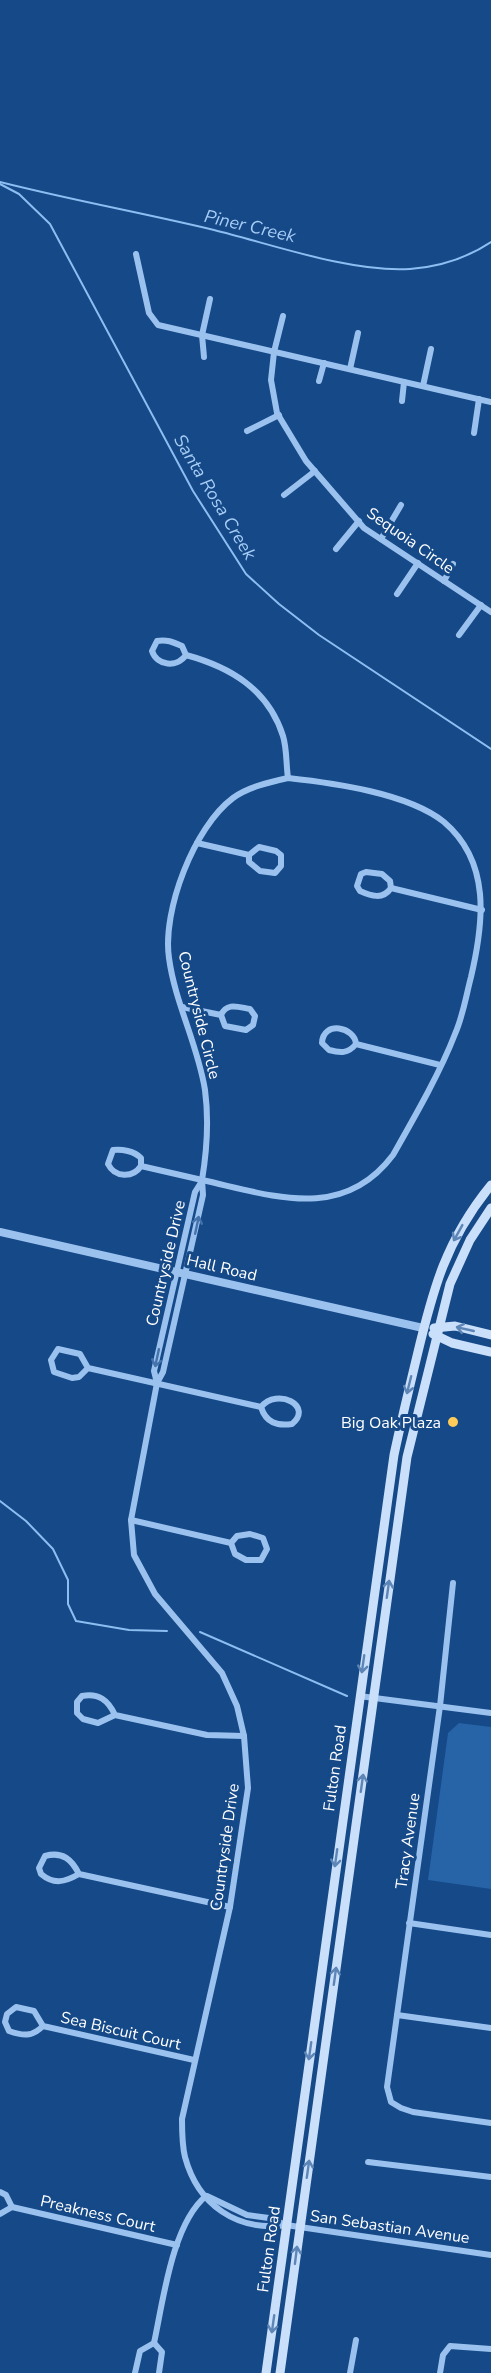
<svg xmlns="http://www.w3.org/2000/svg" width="491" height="2373" font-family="'Nunito Sans',sans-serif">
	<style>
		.green { fill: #2763a7 }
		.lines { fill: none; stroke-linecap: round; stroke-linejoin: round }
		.stream { stroke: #8dbef2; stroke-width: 2 }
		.minor { stroke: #9bc2ef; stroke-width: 6 }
		.tertiary { stroke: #9bc2ef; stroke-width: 8 }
		.secondary { stroke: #c9dffa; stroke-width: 9 }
		.oneway { stroke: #4473ac }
		.oneway2 { stroke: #5d85b6 }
		.poi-dot { fill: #ffcc59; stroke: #154988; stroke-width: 2 }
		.labels { text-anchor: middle; stroke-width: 6; stroke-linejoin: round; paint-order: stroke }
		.street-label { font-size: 16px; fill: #fff; stroke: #154988 }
		.poi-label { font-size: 16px; fill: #fff; stroke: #154988; text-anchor: end }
		.water-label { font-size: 18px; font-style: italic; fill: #a7ccf6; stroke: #154988 }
	</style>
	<rect width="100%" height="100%" fill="#154988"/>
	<path class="green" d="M459,1723L491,1727V1889L428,1880L448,1733Z"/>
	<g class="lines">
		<g class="stream">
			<path d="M0,182C71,200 143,213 214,230C271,244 352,273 410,269C438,267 467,258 491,242"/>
			<path d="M0,184L19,194L50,224L193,491L246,574L279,604L319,635L491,749"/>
			<path d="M0,1501L26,1521L53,1549L68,1580V1604L76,1621L129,1630L167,1631"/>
			<path d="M200,1632L347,1696"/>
		</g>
		<g class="minor">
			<path d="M136,254L149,313L158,325L491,402"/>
			<path d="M283,316L274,352L271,380L277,413L306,461L364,528L491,612"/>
			<path d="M204,357L202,335L210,299"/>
			<path d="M350,369L358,333"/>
			<path d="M319,381L324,363"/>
			<path d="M423,386L431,349"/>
			<path d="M402,401L404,382"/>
			<path d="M247,431L279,415"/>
			<path d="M474,433L479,399"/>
			<path d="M284,495L315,471"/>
			<path d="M381,539L401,505"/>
			<path d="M336,549L359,521"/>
			<path d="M444,581L453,564"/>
			<path d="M397,594L418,563"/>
			<path d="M459,635L481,605"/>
			<path d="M186,655C177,668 157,666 152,651L157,641C166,639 173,642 182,646L186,655C230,667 268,689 283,736C287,749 286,764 288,778"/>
			<path d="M288,778C333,783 408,793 444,822C491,862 484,922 471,977C466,996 463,1016 455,1034C440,1073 414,1118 393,1155C342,1223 271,1195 202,1180C207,1150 209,1120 205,1090C198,1045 175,1003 169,958C162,911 194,827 233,798C248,787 270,782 288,778Z"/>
			<path d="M197,843L249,855V862L260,871L275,873L281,866V855L276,851L259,847L249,855"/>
			<path d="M391,888C383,900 371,896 360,891L357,886L361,874L366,872L382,874L390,881L391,888L482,910"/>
			<path d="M182,1007L221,1015L225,1026L246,1030L253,1025L255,1016L250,1009C238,1007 227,1002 221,1015"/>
			<path d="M356,1044C348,1054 340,1053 329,1050L322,1043C323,1020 355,1027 356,1044L440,1065"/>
			<path d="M141,1166C133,1178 115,1178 108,1164L113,1150C122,1149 134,1151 141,1158V1166L202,1180"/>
			<path d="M202,1180L203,1195L163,1372L157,1383L131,1520L134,1555L155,1594L222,1673L237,1706L244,1736L248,1788L230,1907L182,2119C182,2131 182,2145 185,2157C198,2205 237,2232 286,2225"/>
			<path d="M88,1368L79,1377L72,1378L54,1372L51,1360L58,1349L80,1354L88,1368L261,1407C266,1423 277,1426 292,1424C314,1406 277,1387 261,1407"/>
			<path d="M157,1383L154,1371L195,1192L202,1181"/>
			<path d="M131,1520L231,1543L235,1554L246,1560H261L267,1549L263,1538L250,1534L237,1536L231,1543"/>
			<path d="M453,1583L440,1706L387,2087L391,2102L401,2108L413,2112L491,2123"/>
			<path d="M359,1696L491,1713"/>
			<path d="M115,1715L98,1723L83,1719L77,1713V1702L82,1696C99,1693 108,1700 115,1715L207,1735L244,1736"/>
			<path d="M79,1874C65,1882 54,1885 41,1874L39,1868L45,1856C63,1851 72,1860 79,1874L230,1907"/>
			<path d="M409,1923L491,1935"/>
			<path d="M397,2015L491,2028"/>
			<path d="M43,2026C32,2037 23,2036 9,2031L5,2022L7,2014L16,2007L34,2011L43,2026L194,2060"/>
			<path d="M368,2162L491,2177"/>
			<path d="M0,2192L6,2195L12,2207"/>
			<path d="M207,2196L247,2215L269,2218L286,2225L491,2255"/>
			<path d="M12,2207L177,2245"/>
			<path d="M0,2214L12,2207"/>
			<path d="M154,2343C163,2302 172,2224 206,2196"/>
			<path d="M154,2343L162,2352L159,2373"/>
			<path d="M135,2373L140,2351L154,2343"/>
			<path d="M350,2373L356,2340"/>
			<path d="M440,2373L443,2355L450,2346L491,2349"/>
		</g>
		<path class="tertiary" d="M0,1232L423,1328"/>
		<g class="secondary">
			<path d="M434,1328L455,1326L491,1335"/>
			<path d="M433,1334L452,1343L491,1352"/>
			<path d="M266,2373L394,1455C401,1422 409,1389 417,1356C433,1289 446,1240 491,1185"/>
			<path d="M280,2373L407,1457L450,1284L470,1240L491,1208"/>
		</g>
	</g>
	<defs><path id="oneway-shaft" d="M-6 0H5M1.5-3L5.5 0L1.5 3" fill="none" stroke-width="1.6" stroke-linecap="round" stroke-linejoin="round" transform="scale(1.5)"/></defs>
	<g class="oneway">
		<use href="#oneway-shaft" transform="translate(197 1225) rotate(-78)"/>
		<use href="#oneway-shaft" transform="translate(157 1358) rotate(102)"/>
	</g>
	<g class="oneway2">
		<use href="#oneway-shaft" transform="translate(458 1233) rotate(119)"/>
		<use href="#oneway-shaft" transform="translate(465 1329) rotate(-167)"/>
		<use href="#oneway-shaft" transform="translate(409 1385) rotate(104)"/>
		<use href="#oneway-shaft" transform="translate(388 1589) rotate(-82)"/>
		<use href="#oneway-shaft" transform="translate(363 1664) rotate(98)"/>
		<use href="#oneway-shaft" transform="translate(362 1783) rotate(-82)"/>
		<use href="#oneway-shaft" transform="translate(336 1858) rotate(98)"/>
		<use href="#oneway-shaft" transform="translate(335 1976) rotate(-82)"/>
		<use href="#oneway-shaft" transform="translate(310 2051) rotate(98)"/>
		<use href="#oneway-shaft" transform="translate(308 2169) rotate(-82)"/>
		<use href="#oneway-shaft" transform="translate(296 2255) rotate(-83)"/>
		<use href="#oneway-shaft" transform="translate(273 2324) rotate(98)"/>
	</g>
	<circle class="poi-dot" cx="453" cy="1422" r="6"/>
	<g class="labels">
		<g class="street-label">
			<text transform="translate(411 540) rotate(35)" y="6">Sequoia Circle</text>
			<text transform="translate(200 1015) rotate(76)" y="6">Countryside Circle</text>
			<text transform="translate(165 1263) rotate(-77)" y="6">Countryside Drive</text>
			<text transform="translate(222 1267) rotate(13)" y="6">Hall Road</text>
			<text transform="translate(334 1768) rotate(-82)" y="6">Fulton Road</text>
			<text transform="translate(407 1841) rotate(-82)" y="6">Tracy Avenue</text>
			<text transform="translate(224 1847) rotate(-82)" y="6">Countryside Drive</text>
			<text transform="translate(121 2030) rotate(13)" y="6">Sea Biscuit Court</text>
			<text transform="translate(98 2213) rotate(13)" y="6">Preakness Court</text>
			<text transform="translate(390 2226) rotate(8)" y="6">San Sebastian Avenue</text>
			<text transform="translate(268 2249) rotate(-82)" y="6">Fulton Road</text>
		</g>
		<g class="poi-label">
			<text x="441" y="1428">Big Oak Plaza</text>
		</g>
		<g class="water-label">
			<text transform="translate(250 226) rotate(13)" y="6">Piner Creek</text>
			<text transform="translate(215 497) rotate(59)" y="6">Santa Rosa Creek</text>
		</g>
	</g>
</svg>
